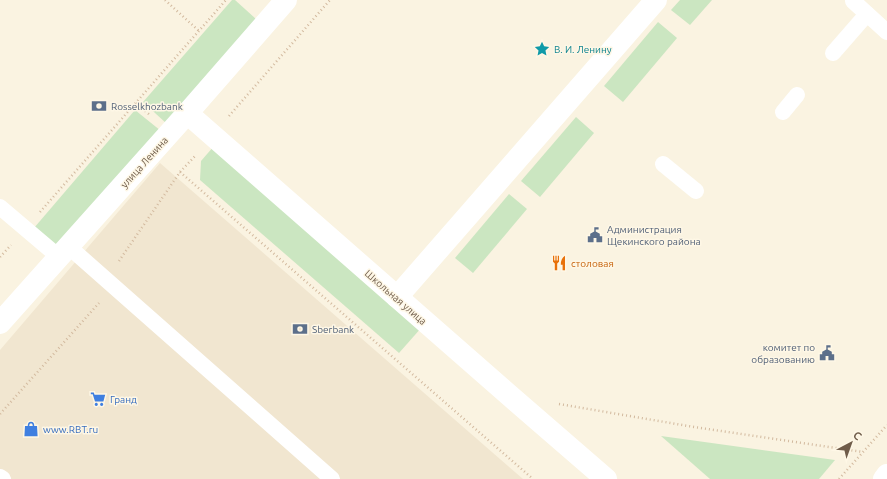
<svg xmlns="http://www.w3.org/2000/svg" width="887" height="479" font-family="Ubuntu,sans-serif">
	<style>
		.residential { fill: #f1e6d0 }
		.grass { fill: #cbe6c1 }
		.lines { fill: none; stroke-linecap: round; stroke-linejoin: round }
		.path { stroke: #d2b99e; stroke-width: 2.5; stroke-dasharray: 1 3; stroke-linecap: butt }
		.service { stroke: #fff; stroke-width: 16 }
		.minor { stroke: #fff; stroke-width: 22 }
		.tertiary { stroke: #fff; stroke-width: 22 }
		.labels { text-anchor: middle; stroke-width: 3; stroke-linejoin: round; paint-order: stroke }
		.culture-label { font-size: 10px; fill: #0d838f; stroke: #fef7e6; text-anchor: start }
		.service-label { font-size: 10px; fill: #4e5e75; stroke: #fef7e6; text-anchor: start }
		.street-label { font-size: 10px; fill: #6f5c4a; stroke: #fef7e6 }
		.food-label { font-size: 10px; fill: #c56008; stroke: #fef7e6; text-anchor: start }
		.shop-label { font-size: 10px; fill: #366cbe; stroke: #fef7e6; text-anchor: start }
	</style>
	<rect width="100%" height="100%" fill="#faf3e1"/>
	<path class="residential" d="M160,163L523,479H0V350Z"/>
	<g class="grass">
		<path d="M232,0H235L257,20L167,124L143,102Z"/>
		<path d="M680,0H712L690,25L671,10Z"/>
		<path d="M658,22L677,38L623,102L604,86Z"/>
		<path d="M135,110L161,131L57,247L34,228Z"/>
		<path d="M576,117L594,133L540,197L521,181Z"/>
		<path d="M214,146L422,327L399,353L200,180L201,161Z"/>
		<path d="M509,194L527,209L473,273L455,258Z"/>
		<path d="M661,436L835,460L819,479H710Z"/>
	</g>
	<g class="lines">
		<g class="path">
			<path d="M165,0L199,31"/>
			<path d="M136,103L151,116"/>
			<path d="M229,116L330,0"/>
			<path d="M180,172L533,479"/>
			<path d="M40,212L226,0"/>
			<path d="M0,257L11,245"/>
			<path d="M119,261L180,172L196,155"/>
			<path d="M559,404L694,427L863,452"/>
			<path d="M0,414L99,303"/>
			<path d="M839,479L887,425"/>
		</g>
		<g class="service">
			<path d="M854,0L853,1L887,32"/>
			<path d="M833,53L867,14"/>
			<path d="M783,112L797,95"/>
			<path d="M663,164L696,191"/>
			<path d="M0,207L59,257"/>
			<path d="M68,246L332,479"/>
			<path d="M0,477L3,479"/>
		</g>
		<g class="minor">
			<path d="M187,113L509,395L606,479"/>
			<path d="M397,297L656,0"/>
			<path d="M884,479L887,475"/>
		</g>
		<path class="tertiary" d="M0,323L191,109L286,0"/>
	</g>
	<defs>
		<g id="sight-bare" transform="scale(1.2)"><path d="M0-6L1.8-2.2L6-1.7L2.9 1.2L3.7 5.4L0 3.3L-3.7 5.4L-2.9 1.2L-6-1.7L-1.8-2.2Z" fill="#0f9aa8" stroke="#fef7e6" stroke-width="2.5" paint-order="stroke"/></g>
		<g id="bank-bare" transform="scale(1.2)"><path d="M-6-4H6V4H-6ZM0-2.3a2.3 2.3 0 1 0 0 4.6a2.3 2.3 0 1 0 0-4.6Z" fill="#5c6f8a" stroke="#fef7e6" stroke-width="2.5" paint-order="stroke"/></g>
		<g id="civic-bare" transform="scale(1.2)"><path d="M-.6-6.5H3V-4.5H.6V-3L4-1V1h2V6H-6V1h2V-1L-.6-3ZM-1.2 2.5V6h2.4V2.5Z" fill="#5c6f8a" stroke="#fef7e6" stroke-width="2.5" paint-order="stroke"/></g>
		<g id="restaurant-bare" transform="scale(1.2)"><path d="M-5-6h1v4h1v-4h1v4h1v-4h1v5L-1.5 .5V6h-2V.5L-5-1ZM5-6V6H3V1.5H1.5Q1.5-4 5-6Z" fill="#e8710a" stroke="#fef7e6" stroke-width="2.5" paint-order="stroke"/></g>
		<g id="supermarket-bare" transform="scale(1.2)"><path d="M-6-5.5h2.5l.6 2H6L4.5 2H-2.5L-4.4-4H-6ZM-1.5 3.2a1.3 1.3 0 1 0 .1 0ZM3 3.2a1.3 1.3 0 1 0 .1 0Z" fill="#3f7fe0" stroke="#fef7e6" stroke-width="2.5" paint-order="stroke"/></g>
		<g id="shop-bare" transform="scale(1.2)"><path d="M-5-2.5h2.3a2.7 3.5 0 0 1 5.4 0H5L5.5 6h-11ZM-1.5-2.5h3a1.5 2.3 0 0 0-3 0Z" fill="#3f7fe0" stroke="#fef7e6" stroke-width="2.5" paint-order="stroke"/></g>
	</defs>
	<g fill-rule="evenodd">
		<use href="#sight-bare" x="542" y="49"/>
		<use href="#bank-bare" x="99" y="106"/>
		<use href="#civic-bare" x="595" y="235"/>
		<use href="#restaurant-bare" x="559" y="263"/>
		<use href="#bank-bare" x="300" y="329"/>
		<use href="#civic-bare" x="827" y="353"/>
		<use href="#supermarket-bare" x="98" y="399"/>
		<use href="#shop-bare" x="31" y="429"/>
	</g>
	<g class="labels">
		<g class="culture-label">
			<text x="554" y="53">В. И. Ленину</text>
		</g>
		<g class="service-label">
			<text x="111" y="110">Rosselkhozbank</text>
			<text x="607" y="233">Администрация<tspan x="607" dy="12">Щекинского района</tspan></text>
			<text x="312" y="333">Sberbank</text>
			<text x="815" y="351" text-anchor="end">комитет по<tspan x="815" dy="12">образованию</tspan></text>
		</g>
		<g class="street-label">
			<text transform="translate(144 162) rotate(-48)" y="4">улица Ленина</text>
			<text transform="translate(396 297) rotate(41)" y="4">Школьная улица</text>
		</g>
		<g class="food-label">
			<text x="571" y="267">столовая</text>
		</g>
		<g class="shop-label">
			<text x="110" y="403">Гранд</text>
			<text x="43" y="433">www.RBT.ru</text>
		</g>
	</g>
	<g transform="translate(851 443) rotate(41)" stroke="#fef7e6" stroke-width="3" paint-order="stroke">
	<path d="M0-3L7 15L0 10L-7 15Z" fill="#6f5c4a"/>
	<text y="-6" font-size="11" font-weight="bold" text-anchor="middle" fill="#6f5c4a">С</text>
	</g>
</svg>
